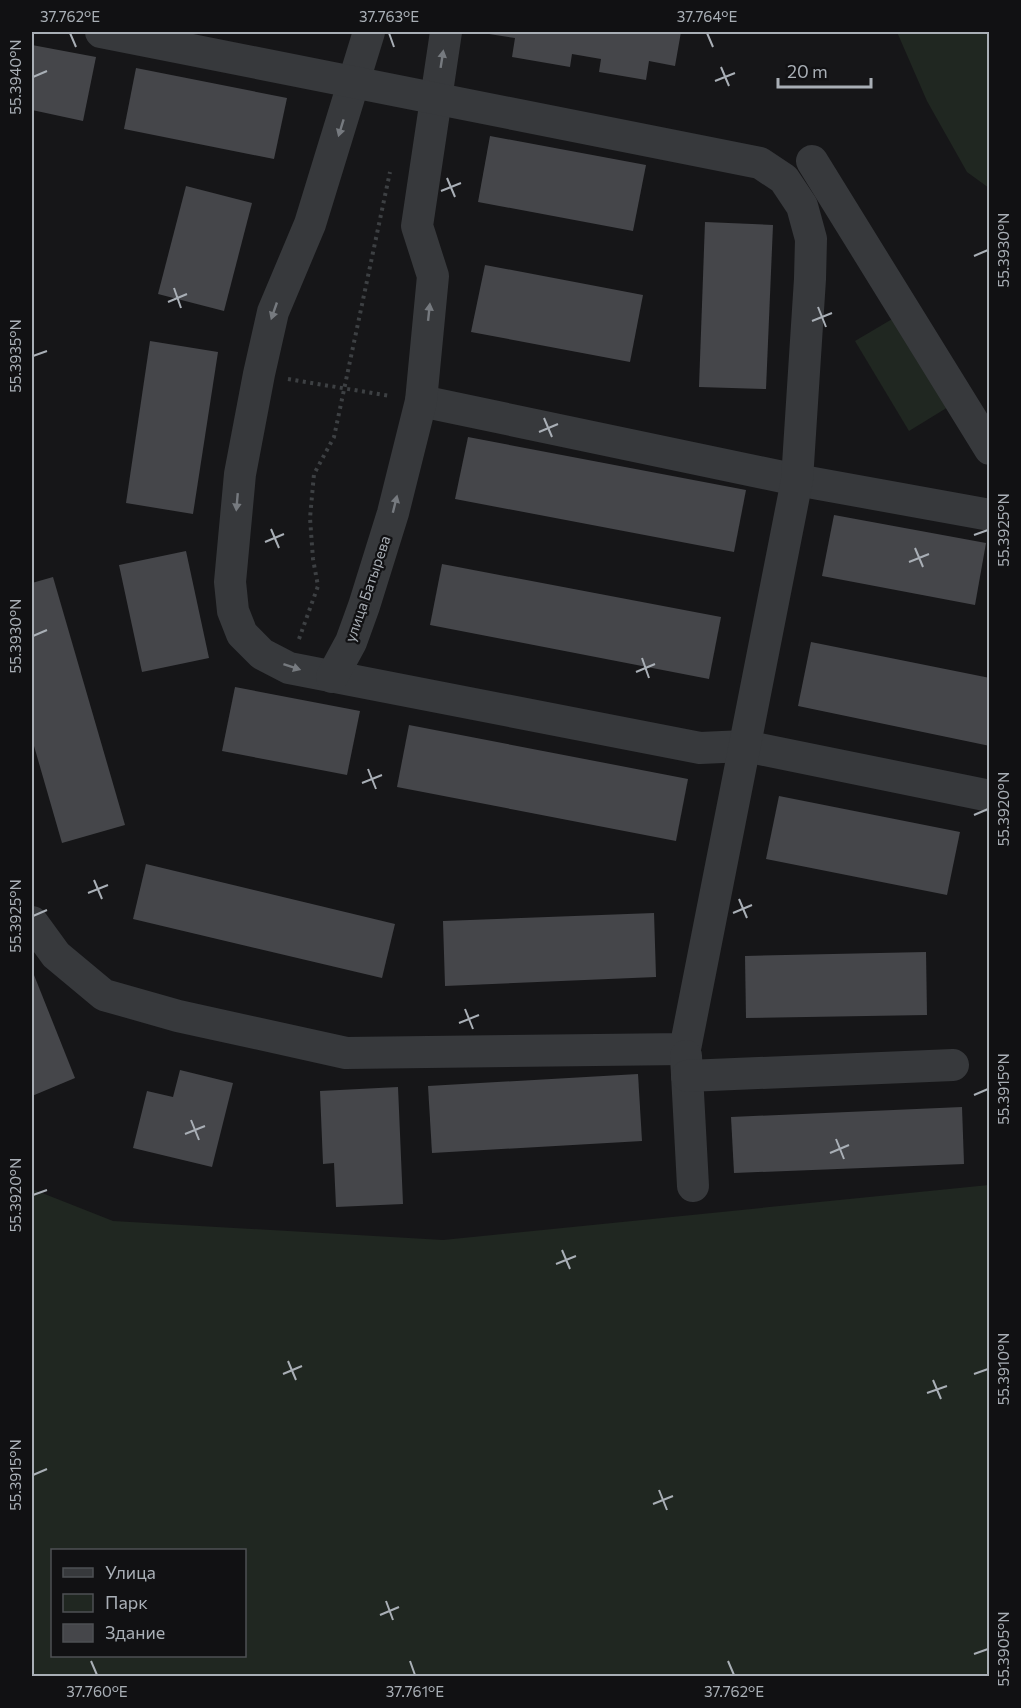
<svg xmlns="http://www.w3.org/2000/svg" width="1021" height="1708" font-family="Commissioner,sans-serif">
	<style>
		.green { fill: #202721; fill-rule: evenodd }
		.building { fill: #45464a }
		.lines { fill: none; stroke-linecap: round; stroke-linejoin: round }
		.path { stroke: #3d4043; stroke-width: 4; stroke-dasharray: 3 4.5; stroke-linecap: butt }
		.minor { stroke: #37393c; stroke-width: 32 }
		.oneway { fill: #767a7f }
		.ticks { fill: none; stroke: #a9afb6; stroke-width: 2 }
		.labels { text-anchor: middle; stroke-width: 4.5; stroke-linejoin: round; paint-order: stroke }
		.street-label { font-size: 15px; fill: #a9afb6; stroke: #111113 }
		.neatline { fill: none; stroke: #a9afb6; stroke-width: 2 }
		.ticks-label { font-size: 15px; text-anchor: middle; fill: #a9afb6 }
	</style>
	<rect width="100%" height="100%" fill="#161618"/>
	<g class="green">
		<path d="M897,32H989V188L967,172L927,101Z"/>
		<path d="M899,315L953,404L909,431L855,341Z"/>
		<path d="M989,1185V1676H32V1189L113,1221L443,1240ZM52,1550H244V1656H52Z"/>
	</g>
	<g class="building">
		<path d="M490,32H681L675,66L649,61L646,80L599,72L601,59L572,54L570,67L512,57L515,38L489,34Z"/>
		<path d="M32,45L96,57L83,121L32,110Z"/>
		<path d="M136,68L287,98L274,159L124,129Z"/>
		<path d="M490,136L646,165L633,231L478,202Z"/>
		<path d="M186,186L252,203L224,311L158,294Z"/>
		<path d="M705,222L773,225L766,389L699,387Z"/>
		<path d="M485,265L643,295L630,362L471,332Z"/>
		<path d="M150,341L218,352L193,514L126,503Z"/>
		<path d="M468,437L746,490L734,552L455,499Z"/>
		<path d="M834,515L986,543L975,605L822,576Z"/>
		<path d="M186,551L209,658L142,672L119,565Z"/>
		<path d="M442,564L721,617L709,679L430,625Z"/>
		<path d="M53,577L125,825L62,843L32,739V583Z"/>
		<path d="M811,642L990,678V746L798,706Z"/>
		<path d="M235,687L360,711L347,775L222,751Z"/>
		<path d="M409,725L688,779L676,841L397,787Z"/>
		<path d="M779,796L960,832L947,895L766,859Z"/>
		<path d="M146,864L395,924L382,978L133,919Z"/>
		<path d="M654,913L656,977L445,986L443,921Z"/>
		<path d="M926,952L927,1015L746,1018L745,956Z"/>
		<path d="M32,970L75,1078L32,1096Z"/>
		<path d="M180,1070L233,1083L212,1167L133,1148L147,1091L173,1097Z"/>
		<path d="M638,1074L642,1141L432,1153L428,1086Z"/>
		<path d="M398,1087L403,1204L336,1207L334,1163L323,1164L320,1091Z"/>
		<path d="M962,1107L964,1164L734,1173L731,1117Z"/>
	</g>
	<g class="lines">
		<g class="path">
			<path d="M288,379L390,396"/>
			<path d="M299,639L318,586L313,559L310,518L314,474L334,437L390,172"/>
		</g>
		<g class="minor">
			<path d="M369,32L310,224L273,312L259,374L240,474L230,582L233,611L242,634L262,654L289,668L700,748L745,746L990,796"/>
			<path d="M812,161L990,449"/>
			<path d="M421,401L797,480L990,515"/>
			<path d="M332,677L351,642L364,606L393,513L421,401L433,276L417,226L446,32"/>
			<path d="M32,922L56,955L104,995L178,1016L346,1053L685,1049L797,480L810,279L811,239L802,206L784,179L760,163L101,32"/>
			<path d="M686,1056L693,1186"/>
			<path d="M687,1076L953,1065"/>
		</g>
	</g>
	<defs><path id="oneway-solid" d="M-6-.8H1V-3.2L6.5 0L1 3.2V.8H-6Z" transform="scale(1.5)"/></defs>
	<g class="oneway">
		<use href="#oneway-solid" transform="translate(442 59) rotate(-81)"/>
		<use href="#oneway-solid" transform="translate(341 128) rotate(107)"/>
		<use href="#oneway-solid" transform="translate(274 311) rotate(109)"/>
		<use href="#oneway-solid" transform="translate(429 312) rotate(-84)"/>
		<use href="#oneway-solid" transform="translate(237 502) rotate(95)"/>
		<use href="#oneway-solid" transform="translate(395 504) rotate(-76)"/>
		<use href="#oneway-solid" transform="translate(292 667) rotate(18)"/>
	</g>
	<path class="ticks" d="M70,33L76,47M389,33L394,47M707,33L713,47M721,67L729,86M33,77L47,71M715,81L735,73M447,178L455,197M441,191L461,183M974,256L988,250M174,288L181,308M168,302L187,294M818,307L826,327M812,321L832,313M33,356L47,351M544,418L552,437M539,432L558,424M271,529L279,548M974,535L988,530M265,542L284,534M915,548L923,567M909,562L929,554M33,636L47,630M642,658L649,678M636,672L655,664M368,769L376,789M362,783L382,775M974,815L988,809M94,880L102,899M88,893L108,885M739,899L747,918M733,913L752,905M33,916L47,910M465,1009L473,1029M459,1023L479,1015M974,1095L988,1089M191,1120L199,1140M185,1134L205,1126M836,1139L844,1159M830,1153L849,1145M33,1195L47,1190M562,1250L570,1269M556,1264L576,1256M288,1361L296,1380M283,1374L302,1366M974,1374L988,1369M933,1380L941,1399M927,1393L947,1386M33,1475L47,1469M659,1490L667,1510M653,1504L673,1496M386,1601L393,1620M380,1615L399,1607M974,1654L988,1649M91,1661L97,1675M410,1661L415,1675M728,1661L734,1675"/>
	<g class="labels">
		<g class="street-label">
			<text transform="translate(368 589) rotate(-71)" y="5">улица Батырева</text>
		</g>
	</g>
	<rect width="1021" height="1708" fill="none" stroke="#111113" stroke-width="66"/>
	<rect x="51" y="1549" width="195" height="108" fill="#111113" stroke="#4e5054" stroke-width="1.5"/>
	<rect x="63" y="1568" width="30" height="9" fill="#37393c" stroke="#4e5054" stroke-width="1.5"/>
	<text x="105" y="1579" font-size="18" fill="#a9afb6">Улица</text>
	<rect x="63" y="1594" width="30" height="18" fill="#202721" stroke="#4e5054" stroke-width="1.5"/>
	<text x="105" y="1609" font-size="18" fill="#a9afb6">Парк</text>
	<rect x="63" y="1624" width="30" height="18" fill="#45464a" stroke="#4e5054" stroke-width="1.5"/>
	<text x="105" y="1639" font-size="18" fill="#a9afb6">Здание</text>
	<path d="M778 78v9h93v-9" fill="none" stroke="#a9afb6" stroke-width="3"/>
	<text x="787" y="78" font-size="18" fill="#a9afb6" stroke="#111113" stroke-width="4.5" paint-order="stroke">20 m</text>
	<rect x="33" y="33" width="955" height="1642" class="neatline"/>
	<g class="ticks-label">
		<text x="70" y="22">37.762°E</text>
		<text x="389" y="22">37.763°E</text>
		<text x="707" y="22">37.764°E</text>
		<text transform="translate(16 77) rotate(-90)" y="5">55.3940°N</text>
		<text transform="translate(1004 250) rotate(-90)" y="5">55.3930°N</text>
		<text transform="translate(16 356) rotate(-90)" y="5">55.3935°N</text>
		<text transform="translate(1004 530) rotate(-90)" y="5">55.3925°N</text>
		<text transform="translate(16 636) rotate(-90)" y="5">55.3930°N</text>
		<text transform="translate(1004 809) rotate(-90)" y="5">55.3920°N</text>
		<text transform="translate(16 916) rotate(-90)" y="5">55.3925°N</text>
		<text transform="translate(1004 1089) rotate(-90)" y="5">55.3915°N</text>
		<text transform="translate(16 1195) rotate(-90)" y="5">55.3920°N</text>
		<text transform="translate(1004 1369) rotate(-90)" y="5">55.3910°N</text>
		<text transform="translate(16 1475) rotate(-90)" y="5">55.3915°N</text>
		<text transform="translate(1004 1649) rotate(-90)" y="5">55.3905°N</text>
		<text x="97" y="1697">37.760°E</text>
		<text x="415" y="1697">37.761°E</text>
		<text x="734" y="1697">37.762°E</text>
	</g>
</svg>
